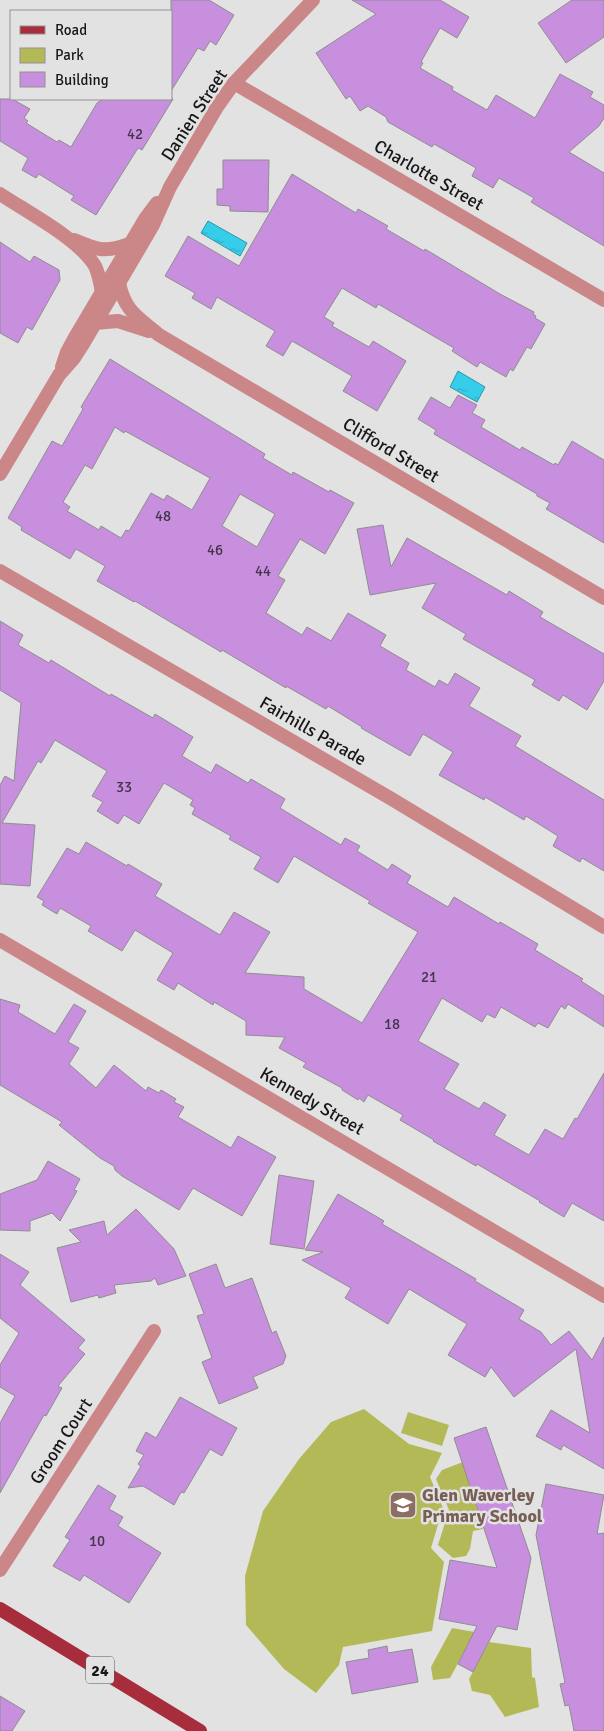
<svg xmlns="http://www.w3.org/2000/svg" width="604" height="1731" font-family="Signika,sans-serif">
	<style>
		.green { fill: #b4b958 }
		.water { fill: url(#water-ripples); stroke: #2c96aa }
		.building { fill: #c88fde; stroke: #8e8e8f; fill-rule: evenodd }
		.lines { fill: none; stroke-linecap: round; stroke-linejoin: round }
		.minor { stroke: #cb8787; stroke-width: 14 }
		.primary { stroke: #a82d3c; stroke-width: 14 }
		.labels { text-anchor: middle; stroke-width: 5; stroke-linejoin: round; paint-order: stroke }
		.number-label { font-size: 15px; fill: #43354a }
		.shield { fill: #e2e2e3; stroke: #545455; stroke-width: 1 }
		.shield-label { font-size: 16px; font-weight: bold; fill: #171718 }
		.street-label { font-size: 18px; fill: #171718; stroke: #e2e2e3 }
		.education-label { font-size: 18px; font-weight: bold; fill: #785e54; stroke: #e2e2e3; text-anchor: start }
	</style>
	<defs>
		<pattern id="water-ripples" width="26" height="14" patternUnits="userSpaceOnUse" patternTransform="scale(1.25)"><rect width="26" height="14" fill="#35cde9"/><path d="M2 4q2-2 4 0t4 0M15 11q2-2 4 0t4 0" fill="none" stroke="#2eafc7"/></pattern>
	</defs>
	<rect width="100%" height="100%" fill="#e2e2e3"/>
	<g class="green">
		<path d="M364,1409L409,1444L442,1453L430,1477L443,1508L431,1548L444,1562L432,1631L343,1647L339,1665L316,1693L284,1669L246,1625L245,1576L263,1511L299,1459L331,1422Z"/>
		<path d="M408,1412L449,1425L442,1446L401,1433Z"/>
		<path d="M463,1462L483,1529L473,1531L470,1549L466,1556L453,1558L438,1545L449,1510L436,1479L442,1470Z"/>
		<path d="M452,1628L475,1632L450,1678L433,1680L431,1667Z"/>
		<path d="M489,1642L531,1648L532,1677L535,1678L539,1707L505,1717L490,1695L472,1691L469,1679Z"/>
	</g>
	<g class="water">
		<path d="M208,221L247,243L240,256L201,233Z"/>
		<path d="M458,371L485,387L477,402L450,387Z"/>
	</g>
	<g class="building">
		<path d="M171,0H209L234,15L216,45L210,41L204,51L198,48L171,91Z"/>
		<path d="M352,0H440L469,17L457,38L440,28L421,62L423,63L420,68L453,87L452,90L487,110L496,95L535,118L560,74L593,92L590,97L604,105V118L599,126L569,152L604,173V246L531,202L534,198L499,178L493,188L472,176L476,168L434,144L432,147L388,122L386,117L368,106L360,111L350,96L346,99L316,53L376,14Z"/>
		<path d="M572,0H604V37L566,63L538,23Z"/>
		<path d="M0,99H12L30,109L24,118L28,121L26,123L57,142L59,140L71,147L97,103L103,99H173L142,150L138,148L96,215L71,200L74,196L39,174L36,178L22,170L28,158L0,141Z"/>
		<path d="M223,160H269L268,212L230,211V206L217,205V189H223Z"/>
		<path d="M292,174L356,213L358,209L388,226L386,229L424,251L425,249L500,294L534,312L533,314L536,316L535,318L545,324L531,349L527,347L513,371L510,369L506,377L480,362L477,367L452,351L454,348L378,304L376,308L342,288L324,317L334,323L332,326L369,347L373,341L406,361L377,411L343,391L352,376L292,341L283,356L266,346L275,331L217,297L211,309L192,298L195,293L165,276L188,236L239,266Z"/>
		<path d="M0,242L30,262L34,256L59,270L60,280L32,330L27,327L18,343L0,333Z"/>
		<path d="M110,359L265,454L263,458L292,475L293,472L329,492L330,490L354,503L325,554L300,539L278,576L285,580L266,613L302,635L307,627L331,641L348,613L386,635L380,646L409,663L406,670L435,687L439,680L448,685L455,673L480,688L469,706L521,736L515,746L604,800V871L582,858L580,862L553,846L558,836L526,816L524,820L485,797L484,800L439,775L453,752L423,734L410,756L361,728L362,727L328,706L326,709L286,686V688L222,650L221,652L135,601L134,602L97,581L105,566L76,549L70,559L21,530L22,527L8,518L52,441L62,446L83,409L81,407ZM115,427L124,433L125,431L210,478L192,510L167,495L164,500L151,493L129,531L126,530L121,538L101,526L99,530L67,511L70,507L63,502L85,465L92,469ZM240,494L275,514L257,547L222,526Z"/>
		<path d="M458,395L477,405L472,413L485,420L481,427L520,450L522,447L554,465L555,463L558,465L572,441L604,460V543L546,509L550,503L537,496V494L434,434L436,430L418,419L431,397L450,408Z"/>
		<path d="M383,525L391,567L407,538L507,595L509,591L543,612L540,617L604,654V681L587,710L563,695L559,701L532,685L535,680L463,639L466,634L422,608L436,583L370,595L357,529Z"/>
		<path d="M0,621L23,635L18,645L49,663L51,660L110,696L111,694L153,718L155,714L193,737L182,756L211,773L216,764L248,783L251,779L285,799L280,808L341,845L345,838L360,846L357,851L388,870L392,864L411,876L407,883L448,907L454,897L499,924L500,922L538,944L535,950L583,979L581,981L604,996V1027L568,1004L565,1009L561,1006L548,1028L538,1023L535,1027L501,1007L495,1018L487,1014L482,1022L442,998L418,1041L459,1064L444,1089L479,1109L484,1102L506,1115L494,1135L529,1155L545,1129L563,1139L575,1118L577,1119L604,1073V1221L572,1203L564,1217L539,1202L540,1201L477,1164L476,1166L433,1141L434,1140L400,1120L403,1115L368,1095L364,1102L359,1098L358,1100L342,1090V1088L303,1067L306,1063L279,1048L285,1037L246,1035V1021L214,1002L213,1005L178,983L174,990L157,980L173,953L135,930L122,951L88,931L91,926L60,908L57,914L42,905L44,901L37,897L67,848L79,854L86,842L127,866L128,864L162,884L155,896L220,935L234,912L270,932L245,973L304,977V989L362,1023L418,932L368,903L370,901L294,856L278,883L254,869L261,857L229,839L231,836L192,814L195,808L190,805L193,800L164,783L139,824L124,815L118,824L97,811L103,802L92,796L107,771L55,740L41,763L38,761L2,823L35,825L30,886L0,884V785L5,776L14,781L21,703L0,690Z"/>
		<path d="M0,999L20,1005L18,1012L55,1034L74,1004L86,1011L68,1042L79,1048L69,1064L96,1088L114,1065L146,1091L148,1087L159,1093L161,1090L176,1099L174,1102L184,1107L178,1117L231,1148L238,1136L276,1157L242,1216L193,1188L179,1210L122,1176L115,1170L114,1166L100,1158L59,1125L62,1122L0,1085Z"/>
		<path d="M48,1161L80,1179L74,1190L77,1191L60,1221L52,1213L30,1221V1231L0,1230V1194L37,1180Z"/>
		<path d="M279,1175L314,1181L304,1249L270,1244Z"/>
		<path d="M338,1194L384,1221L382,1224L476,1279L475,1281L524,1310L519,1319L541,1332L551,1345L569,1331L592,1360L604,1337V1469L563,1445L561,1450L536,1436L551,1410L590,1433L576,1349L514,1397L491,1367L485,1377L448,1355L467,1324L409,1289L388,1324L345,1298L351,1288L302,1260L323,1252L305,1250Z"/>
		<path d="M136,1209L174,1249L186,1276L158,1285L155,1278L151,1281L114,1285L116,1293L99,1298L98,1295L71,1302L57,1248L81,1242L69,1230L104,1221L107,1235Z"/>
		<path d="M0,1254L29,1272L20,1285L85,1340L78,1348L85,1354L58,1386L62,1388L46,1416L44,1415L0,1493V1423L15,1396L0,1387V1365L19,1333L0,1318Z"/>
		<path d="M216,1264L225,1288L252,1278L272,1333L276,1331L286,1356L283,1364L253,1377L258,1388L219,1404L202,1362L212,1358L197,1316L204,1314L189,1274Z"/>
		<path d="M180,1397L237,1428L222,1456L210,1449L184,1493L181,1492L174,1505L143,1486L128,1488L141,1466L138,1464L144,1455L136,1451L146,1432L156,1438Z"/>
		<path d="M486,1427L531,1558L517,1630L497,1626L473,1672L458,1664L477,1626L439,1619L450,1560L497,1568L454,1438Z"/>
		<path d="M546,1484L604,1495L597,1534L604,1533V1731H574L569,1705L565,1706L560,1684L565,1683L536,1535Z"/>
		<path d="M98,1485L116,1496L109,1509L123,1517L118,1526L161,1553L129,1603L84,1575L80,1581L53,1566L70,1540L65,1537Z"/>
		<path d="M387,1646L388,1653L412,1649L418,1682L352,1694L346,1662L369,1658L368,1650Z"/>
		<path d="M0,1696L25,1711L12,1731H0Z"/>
	</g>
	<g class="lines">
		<g class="minor">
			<path d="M234,83L604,300"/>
			<path d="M0,194C27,212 79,239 95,266C99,274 100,283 102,292"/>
			<path d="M74,240C98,250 104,253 129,244"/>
			<path d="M119,283C125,312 138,317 159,335L604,598"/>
			<path d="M95,323L118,321L149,331"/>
			<path d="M62,367L67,352L74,339L145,219L157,203"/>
			<path d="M0,474L59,375L74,358L83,344L119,283L153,225L170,187L217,107L234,83L313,0"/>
			<path d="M0,571L390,798L604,927"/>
			<path d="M0,940L604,1296"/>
			<path d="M0,1570L154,1331"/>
		</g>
		<path class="primary" d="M0,1609L200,1731"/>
	</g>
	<defs>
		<g id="school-square" transform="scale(1.4375)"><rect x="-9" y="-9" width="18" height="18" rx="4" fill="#8d6e63" stroke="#e2e2e3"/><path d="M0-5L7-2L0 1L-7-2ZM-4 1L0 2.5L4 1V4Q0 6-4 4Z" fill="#fff"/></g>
	</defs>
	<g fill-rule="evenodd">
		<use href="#school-square" x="403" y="1505"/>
	</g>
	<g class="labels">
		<g class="number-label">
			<text x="135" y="139">42</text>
			<text x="163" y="521">48</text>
			<text x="215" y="555">46</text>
			<text x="263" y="576">44</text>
			<text x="124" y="792">33</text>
			<text x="429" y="982">21</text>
			<text x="392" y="1029">18</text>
			<text x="97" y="1546">10</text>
		</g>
		<rect class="shield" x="86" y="1656.5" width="28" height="27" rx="4"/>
		<g class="shield-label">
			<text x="100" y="1676">24</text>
		</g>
		<g class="street-label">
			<text transform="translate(194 115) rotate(-57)" y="6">Danien Street</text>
			<text transform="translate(429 175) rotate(30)" y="6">Charlotte Street</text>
			<text transform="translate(391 450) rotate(31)" y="6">Clifford Street</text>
			<text transform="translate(313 731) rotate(30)" y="6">Fairhills Parade</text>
			<text transform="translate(312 1101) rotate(30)" y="6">Kennedy Street</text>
			<text transform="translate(61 1441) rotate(-57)" y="6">Groom Court</text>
		</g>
		<g class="education-label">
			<text x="422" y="1501">Glen Waverley<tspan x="422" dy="21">Primary School</tspan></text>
		</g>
	</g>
	<rect x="10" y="10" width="162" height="90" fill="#e2e2e3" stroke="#919192"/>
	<rect x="20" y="26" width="25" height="8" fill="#a82d3c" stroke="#919192"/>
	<text x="55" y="35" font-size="15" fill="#171718">Road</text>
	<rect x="20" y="48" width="25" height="15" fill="#b4b958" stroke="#919192"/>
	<text x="55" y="60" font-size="15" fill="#171718">Park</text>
	<rect x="20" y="72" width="25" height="15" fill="#c88fde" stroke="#919192"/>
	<text x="55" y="85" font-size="15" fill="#171718">Building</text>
</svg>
